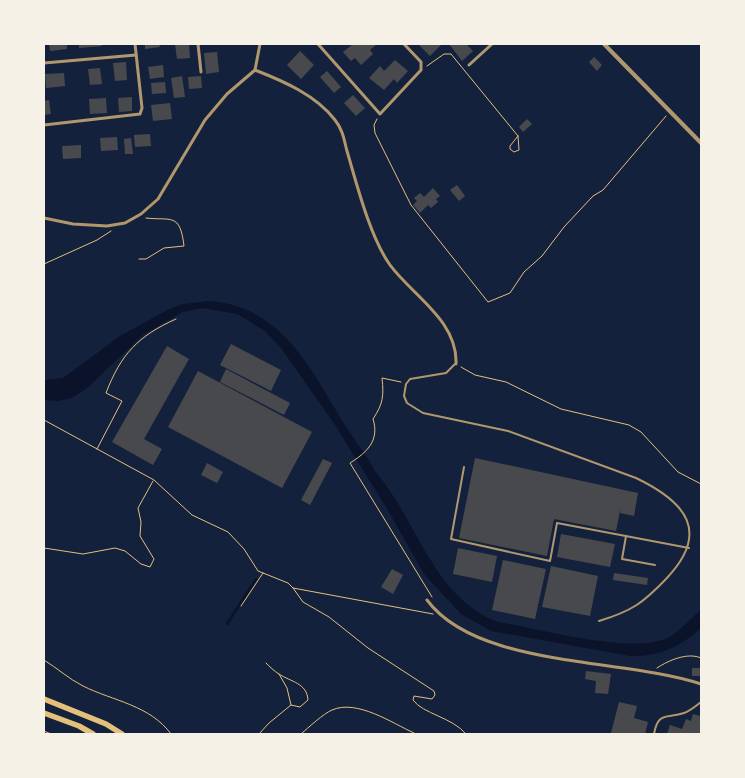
<svg xmlns="http://www.w3.org/2000/svg" width="745" height="778" font-family="'Space Grotesk',sans-serif">
	<style>
		.water { fill: #0b132b }
		.lines { fill: none; stroke-linecap: round; stroke-linejoin: round }
		.stream { stroke: #0b132b; stroke-width: 2.5 }
		.building { fill: #48494c }
		.path { stroke: #e5c07b; stroke-width: 1 }
		.service { stroke: #b1986c; stroke-width: 2 }
		.minor { stroke: #b1986c; stroke-width: 3 }
		.tertiary { stroke: #b1986c; stroke-width: 4 }
		.trunk { stroke: #e5c07b; stroke-width: 5.5 }
	</style>
	<rect width="100%" height="100%" fill="#14213d"/>
	<path class="water" d="M209,301C281,306 310,367 343,422C353,439 366,453 374,470C417,519 433,598 498,622C538,628 635,656 669,637C680,631 691,618 701,610V628C680,647 659,657 630,656L491,631L461,614L424,574L386,507L335,425L281,348L265,331L237,314L203,308L183,312L144,334L86,389L72,398L58,401L44,400V380L63,378L120,336L169,309L183,304Z"/>
	<g class="lines">
		<path class="stream" d="M227,624L256,579"/>
	</g>
	<g class="building">
		<path d="M49,44H67V49L50,51Z"/>
		<path d="M79,44H102V46L79,48Z"/>
		<path d="M145,44H159L160,47L145,49Z"/>
		<path d="M175,44H189L190,58L177,59Z"/>
		<path d="M353,44H377L370,50L373,54L361,65L355,58L351,61L343,52Z"/>
		<path d="M418,44H440L441,45L430,56Z"/>
		<path d="M449,44H466L473,51L462,61Z"/>
		<path d="M300,51L314,65L301,79L287,65Z"/>
		<path d="M217,52L219,72L206,74L204,53Z"/>
		<path d="M594,57L602,65L597,71L589,62Z"/>
		<path d="M395,60L408,71L397,83L394,79L384,90L369,78L380,66L384,71Z"/>
		<path d="M126,62L127,80L115,81L113,63Z"/>
		<path d="M163,65L164,77L150,79L148,67Z"/>
		<path d="M100,68L102,84L90,85L88,69Z"/>
		<path d="M327,71L341,87L334,93L320,77Z"/>
		<path d="M64,73L65,86L46,88L45,74Z"/>
		<path d="M182,76L185,97L174,98L171,78Z"/>
		<path d="M201,76L202,88L189,89L188,77Z"/>
		<path d="M165,82L166,93L152,94L151,83Z"/>
		<path d="M353,95L365,108L356,116L344,103Z"/>
		<path d="M132,97V111L119,112L118,98Z"/>
		<path d="M106,98L107,113L90,114L89,99Z"/>
		<path d="M49,100L51,114L44,115V101Z"/>
		<path d="M170,103L172,119L153,121L151,105Z"/>
		<path d="M527,119L532,124L523,132L519,127Z"/>
		<path d="M150,134L151,146L135,147L134,135Z"/>
		<path d="M117,137L118,150L101,151L100,138Z"/>
		<path d="M131,138L133,154H125L124,139Z"/>
		<path d="M81,145V158L63,159L62,146Z"/>
		<path d="M457,185L465,196L459,201L450,190Z"/>
		<path d="M433,188L440,196L436,199L438,202L431,208L428,205L420,213L413,205L417,201L414,198L420,193L424,197Z"/>
		<path d="M231,344L281,370L271,391L220,365Z"/>
		<path d="M167,346L189,359L144,439L162,449L153,465L112,442Z"/>
		<path d="M226,369L290,403L284,415L220,382Z"/>
		<path d="M198,371L312,432L282,488L168,427Z"/>
		<path d="M475,458L638,493L634,516L620,513L621,506L616,531L554,519L547,556L459,538Z"/>
		<path d="M323,459L332,463L310,505L301,500Z"/>
		<path d="M207,463L223,472L217,483L201,475Z"/>
		<path d="M561,534L615,544L610,567L557,557Z"/>
		<path d="M458,548L497,556L492,582L453,574Z"/>
		<path d="M503,560L546,569L535,619L492,610Z"/>
		<path d="M551,566L598,576L590,616L542,607Z"/>
		<path d="M392,569L403,575L393,594L381,587Z"/>
		<path d="M614,573L648,578L647,585L613,580Z"/>
		<rect x="692" y="668" width="9" height="8"/>
		<path d="M586,671L611,674L608,694L595,693L596,681L585,679Z"/>
		<path d="M619,702L637,706L634,718L648,722L645,734L611,733Z"/>
		<path d="M701,713V734H667L670,725L682,729L686,719L691,721L693,714L700,716Z"/>
	</g>
	<g class="lines">
		<g class="path">
			<path d="M427,66L444,54H451L518,136L519,150L514,152L510,149V146L518,136"/>
			<path d="M377,119L374,125L375,133L411,205L488,302L510,293L524,272L542,256L564,227L593,196L603,190L666,116"/>
			<path d="M139,259H146L164,248L184,246C180,212 171,221 146,218"/>
			<path d="M44,264L97,240L111,231"/>
			<path d="M461,367L475,375L506,382L561,409L629,425L641,432L678,472L701,484"/>
			<path d="M401,382L382,378C384,396 383,404 373,419C380,441 366,453 350,463L432,597"/>
			<path d="M44,420L154,480L192,515L228,532L244,549L258,571L288,583L293,588L433,614"/>
			<path d="M97,449L122,401L106,393C121,354 138,336 176,319"/>
			<path d="M44,548L83,554L115,548L125,551L141,564L150,567L154,559L140,536L141,522L138,508L153,481"/>
			<path d="M293,588L303,602L329,617L368,648L434,691L435,695L432,699L414,696L413,700C423,714 452,717 466,734"/>
			<path d="M241,606L263,573"/>
			<path d="M44,660C57,668 69,679 83,686C113,701 150,705 171,734"/>
			<path d="M657,668C669,660 688,652 701,658"/>
			<path d="M279,674L287,688L291,705"/>
			<path d="M44,731L51,734"/>
			<path d="M259,734L269,723L291,705L300,707L308,700C307,683 291,682 279,674C274,671 270,667 266,663"/>
			<path d="M301,734C309,727 323,714 332,710C357,699 392,723 414,733"/>
		</g>
		<g class="service">
			<path d="M455,364L446,373L410,379L406,384L404,396L407,403L423,413L508,431L636,478C686,502 711,532 666,579C643,603 632,611 599,621"/>
			<path d="M464,467L451,539L550,561L557,523L689,548"/>
			<path d="M626,536L622,559L655,565"/>
			<path d="M654,734C658,711 667,719 684,713C690,711 696,706 701,702"/>
		</g>
		<g class="minor">
			<path d="M198,44L201,72"/>
			<path d="M318,44L380,114L421,70V62L404,44"/>
			<path d="M44,63L136,55"/>
			<path d="M469,65L492,44"/>
			<path d="M255,70C283,81 316,95 335,120C343,130 344,140 347,151C357,185 370,237 390,265C413,296 458,321 456,364"/>
			<path d="M44,125L140,114L142,108L135,44"/>
			<path d="M44,218L73,224L107,226L125,223L141,214L158,199L205,120L227,94L255,70L260,44"/>
			<path d="M427,600C477,668 624,658 701,684"/>
		</g>
		<path class="tertiary" d="M604,44L701,143"/>
		<g class="trunk">
			<path d="M44,699L106,724L122,734"/>
			<path d="M44,713L79,726L93,734"/>
		</g>
	</g>
	<rect width="745" height="778" fill="none" stroke="#f6f1e7" stroke-width="90"/>
</svg>
